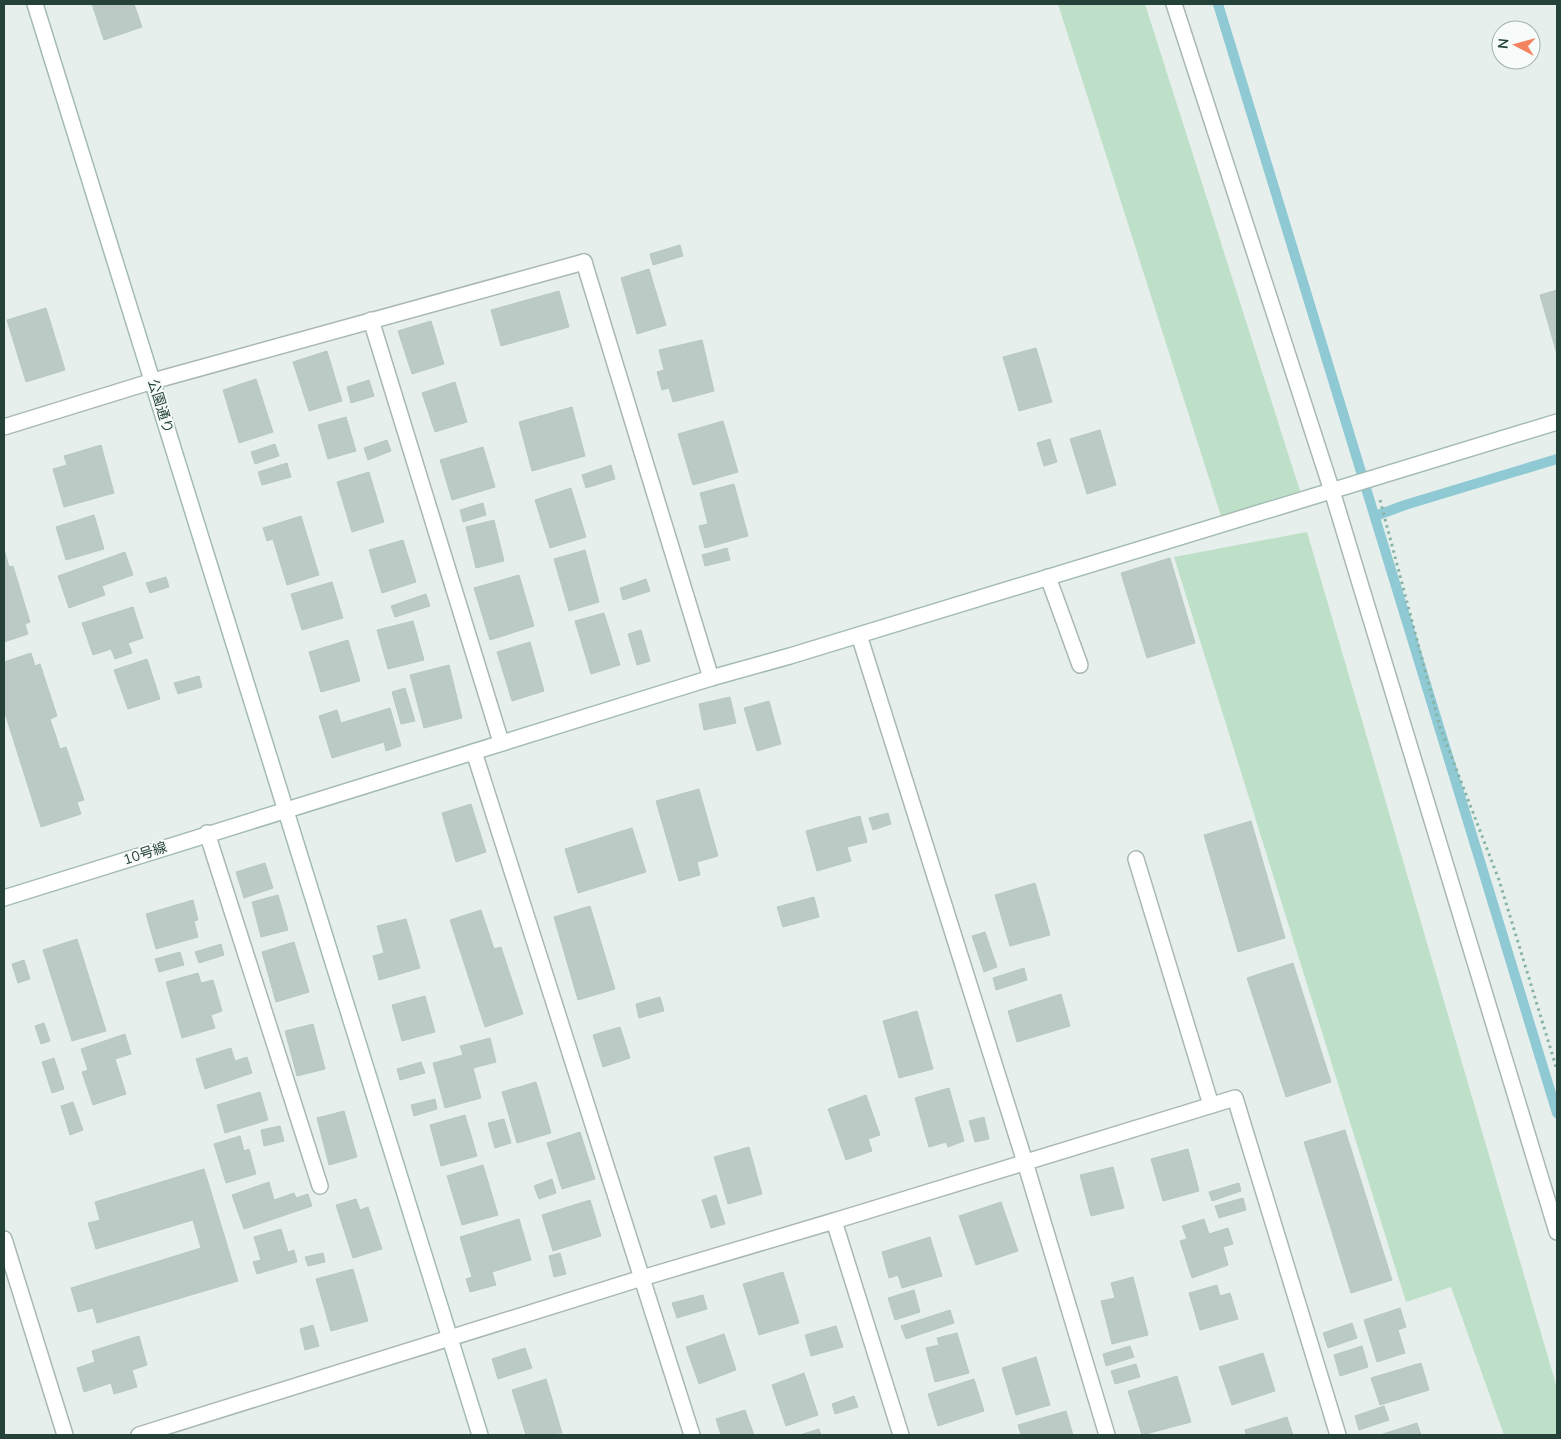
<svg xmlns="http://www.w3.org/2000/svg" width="1561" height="1439" font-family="'Nunito Sans','Noto Sans JP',sans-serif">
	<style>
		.green { fill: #bfe0c8 }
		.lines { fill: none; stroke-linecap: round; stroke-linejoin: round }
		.stream { stroke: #8ec9d4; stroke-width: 10 }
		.building { fill: #bbcac4; stroke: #b8c9c2 }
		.lane-casing { stroke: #a8b8b2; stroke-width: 18 }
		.street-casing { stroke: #a8b8b2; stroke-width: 18 }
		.secondary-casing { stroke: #a4bbb3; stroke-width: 18 }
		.path { stroke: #86b3a5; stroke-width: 3; stroke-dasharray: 2.5 4; stroke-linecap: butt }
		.lane { stroke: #fff; stroke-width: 15 }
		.street { stroke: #fff; stroke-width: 15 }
		.secondary { stroke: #fff; stroke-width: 15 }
		.labels { text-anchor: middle; stroke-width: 4; stroke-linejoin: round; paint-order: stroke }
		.street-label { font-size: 14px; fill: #24423a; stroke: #f7fbf9 }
	</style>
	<rect width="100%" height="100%" fill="#e6efeb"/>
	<g class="green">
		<path d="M1058,4H1145L1300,491L1221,516Z"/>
		<path d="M1307,532L1557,1388V1435H1504L1451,1287L1406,1302L1174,557Z"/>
	</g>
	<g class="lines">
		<g class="stream">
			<path d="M1218,4L1557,1113"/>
			<path d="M1375,516L1405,505L1557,459"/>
		</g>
	</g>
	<g class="building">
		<path d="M92,4H134L142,27L104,40Z"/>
		<path d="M680,245L683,256L653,265L650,254Z"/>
		<path d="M649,269L666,325L637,334L621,278Z"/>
		<path d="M1557,290V354L1540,295Z"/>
		<path d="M559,291L569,327L501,346L491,310Z"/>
		<path d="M46,308L65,370L26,382L7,320Z"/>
		<path d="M431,321L444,364L412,374L398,331Z"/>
		<path d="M702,340L714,391L673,402L669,388L662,390L657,372L664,370L659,350Z"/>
		<path d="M1036,348L1052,402L1019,411L1003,357Z"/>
		<path d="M327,351L342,401L309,411L293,362Z"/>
		<path d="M256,379L273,432L239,443L223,390Z"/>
		<path d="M369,380L374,396L351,403L347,387Z"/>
		<path d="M455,382L467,422L435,432L422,393Z"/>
		<path d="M572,407L585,456L532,471L519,422Z"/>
		<path d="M346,417L356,451L328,459L318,425Z"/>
		<path d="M723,421L738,472L693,485L678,434Z"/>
		<path d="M1100,430L1116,485L1087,494L1070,439Z"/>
		<path d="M1050,439L1057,462L1044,466L1037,443Z"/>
		<path d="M387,440L391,451L368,460L364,448Z"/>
		<path d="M275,444L279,456L255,464L251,452Z"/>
		<path d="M101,445L114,493L64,507L53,469L67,465L64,456Z"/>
		<path d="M483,447L495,487L452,500L440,460Z"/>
		<path d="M287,463L291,477L262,485L258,472Z"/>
		<path d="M611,465L615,479L586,488L582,475Z"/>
		<path d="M369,472L384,522L352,532L337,482Z"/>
		<path d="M734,484L748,536L705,548L699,526L708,524L700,493Z"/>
		<path d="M571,488L586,537L550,548L535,500Z"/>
		<path d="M483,503L486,515L463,522L460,510Z"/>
		<path d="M94,515L104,549L66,560L56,527Z"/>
		<path d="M301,516L319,575L287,585L273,539L267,541L263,528Z"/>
		<path d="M494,520L504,561L476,568L466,527Z"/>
		<path d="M403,540L416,582L382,593L369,550Z"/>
		<path d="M727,548L730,560L705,566L702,555Z"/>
		<path d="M4,549L9,567L13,566L30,622L25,624L28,634L4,642Z"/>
		<path d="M585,550L599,602L569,611L554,559Z"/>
		<path d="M125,552L133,575L102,586L105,595L69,608L58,576Z"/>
		<path d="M1170,558L1195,643L1147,658L1121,573Z"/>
		<path d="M519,575L534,626L490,640L474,588Z"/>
		<path d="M166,577L169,587L150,593L146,583Z"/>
		<path d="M646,579L650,591L623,600L620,588Z"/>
		<path d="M332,582L343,618L302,630L291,594Z"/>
		<path d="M426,594L430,606L395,617L391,606Z"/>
		<path d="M133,607L143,638L128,643L132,653L115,659L111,649L93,655L82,623Z"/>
		<path d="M604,613L620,665L591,674L575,621Z"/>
		<path d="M413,621L424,660L388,669L377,630Z"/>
		<path d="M641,630L650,661L637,665L628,634Z"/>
		<path d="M348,640L360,681L321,692L309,652Z"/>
		<path d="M530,642L544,691L512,701L497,652Z"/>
		<path d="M31,653L35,666L40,664L57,716L50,719L60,749L66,747L84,800L77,802L81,814L41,827L4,710V662Z"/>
		<path d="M147,659L160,699L128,709L114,670Z"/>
		<path d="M449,665L462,718L424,728L410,675Z"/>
		<path d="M199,676L202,687L178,694L174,683Z"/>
		<path d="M405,688L415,721L401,724L392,692Z"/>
		<path d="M730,697L736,723L704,730L699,704Z"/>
		<path d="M769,701L781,744L757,751L744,708Z"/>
		<path d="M390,708L401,746L386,751L384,742L332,758L319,716L337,710L341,723Z"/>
		<path d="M699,789L718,856L697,862L700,875L679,881L656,801Z"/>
		<path d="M471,804L486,852L456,862L442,813Z"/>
		<path d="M888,813L891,824L873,830L869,818Z"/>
		<path d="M860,816L867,842L847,847L851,861L817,871L806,831Z"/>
		<path d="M1251,821L1285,938L1238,952L1204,835Z"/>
		<path d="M632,828L646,872L578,893L565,849Z"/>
		<path d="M265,863L273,888L244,898L236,872Z"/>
		<path d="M1035,883L1050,935L1010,946L995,895Z"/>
		<path d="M278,895L288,930L261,937L252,902Z"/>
		<path d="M814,897L819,917L783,927L777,907Z"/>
		<path d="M193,900L198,920L194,921L198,937L156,949L146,914Z"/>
		<path d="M590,906L615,989L578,1000L554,917Z"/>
		<path d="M481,910L494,949L501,947L523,1014L485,1027L450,920Z"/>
		<path d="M406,919L420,968L379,980L373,956L384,953L377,926Z"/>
		<path d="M985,932L997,967L984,972L972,936Z"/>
		<path d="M77,939L106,1031L72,1041L43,950Z"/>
		<path d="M294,942L309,992L276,1002L262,952Z"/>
		<path d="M221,944L224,955L199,963L195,952Z"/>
		<path d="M180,952L184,965L159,972L155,959Z"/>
		<path d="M24,960L30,979L18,983L12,964Z"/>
		<path d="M1293,963L1331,1082L1286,1097L1247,978Z"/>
		<path d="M1024,968L1027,980L996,990L993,978Z"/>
		<path d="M198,973L201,983L213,980L222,1011L211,1015L215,1028L182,1038L166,982Z"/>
		<path d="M1061,994L1070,1026L1017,1042L1008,1011Z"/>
		<path d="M425,996L435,1032L402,1041L392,1005Z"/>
		<path d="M660,997L664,1011L639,1018L636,1004Z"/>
		<path d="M917,1011L933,1069L899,1078L883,1021Z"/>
		<path d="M44,1023L50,1041L41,1044L35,1026Z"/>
		<path d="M313,1024L325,1069L297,1076L285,1031Z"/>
		<path d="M620,1027L630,1058L603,1067L593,1035Z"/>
		<path d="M125,1034L131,1054L115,1059L126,1094L93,1105L82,1072L88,1070L81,1049Z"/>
		<path d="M490,1038L496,1062L473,1068L481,1098L445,1108L433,1063L463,1055L460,1046Z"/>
		<path d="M231,1048L235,1061L247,1057L252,1073L205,1089L196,1059Z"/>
		<path d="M54,1058L64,1089L52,1093L42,1062Z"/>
		<path d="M421,1062L425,1073L400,1080L397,1069Z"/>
		<path d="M536,1082L551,1133L517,1143L502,1092Z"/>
		<path d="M949,1088L964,1141L948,1147L946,1142L929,1147L915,1098Z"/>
		<path d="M260,1092L268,1120L225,1133L217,1105Z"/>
		<path d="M866,1095L880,1135L868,1139L872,1151L846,1160L828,1109Z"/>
		<path d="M435,1099L437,1109L414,1116L411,1105Z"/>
		<path d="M73,1102L83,1130L70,1135L61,1106Z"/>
		<path d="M344,1111L357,1157L329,1165L317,1118Z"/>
		<path d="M465,1115L477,1156L441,1166L430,1125Z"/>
		<path d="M984,1117L989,1139L975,1142L969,1121Z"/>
		<path d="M504,1119L511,1143L495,1148L488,1123Z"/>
		<path d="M280,1126L284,1141L264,1146L261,1130Z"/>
		<path d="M1345,1130L1392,1280L1351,1293L1304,1142Z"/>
		<path d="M580,1132L595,1179L562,1189L547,1143Z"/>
		<path d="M240,1136L244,1151L249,1149L256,1174L226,1183L214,1144Z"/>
		<path d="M749,1147L762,1194L728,1204L714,1157Z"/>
		<path d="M1188,1149L1199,1191L1163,1201L1151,1159Z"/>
		<path d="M483,1165L498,1215L462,1225L447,1176Z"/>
		<path d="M1113,1167L1124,1208L1091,1216L1080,1175Z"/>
		<path d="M204,1169L238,1281L97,1323L93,1308L78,1312L71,1288L201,1248L193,1220L96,1249L88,1223L100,1220L95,1202Z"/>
		<path d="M552,1179L556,1193L539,1199L534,1186Z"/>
		<path d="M269,1182L274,1200L294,1193L296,1198L308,1194L312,1206L244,1229L232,1195Z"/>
		<path d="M1239,1183L1241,1191L1212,1201L1209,1192Z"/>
		<path d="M716,1195L725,1224L711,1228L702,1200Z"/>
		<path d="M1243,1198L1246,1210L1219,1218L1215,1206Z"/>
		<path d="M356,1199L360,1210L368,1207L382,1249L353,1258L336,1205Z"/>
		<path d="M590,1200L601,1236L553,1251L542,1215Z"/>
		<path d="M1001,1202L1018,1251L976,1265L959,1216Z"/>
		<path d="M519,1219L531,1260L492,1272L496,1285L470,1292L466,1279L472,1277L460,1237Z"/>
		<path d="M1204,1219L1209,1234L1228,1228L1233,1244L1223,1247L1228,1265L1192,1278L1180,1241L1187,1239L1182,1226Z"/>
		<path d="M281,1229L288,1252L294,1250L297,1262L257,1274L253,1262L261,1260L254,1237Z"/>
		<path d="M930,1237L942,1276L902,1288L898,1275L889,1278L882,1252Z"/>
		<path d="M323,1253L325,1262L308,1266L305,1257Z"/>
		<path d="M560,1253L566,1274L554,1277L549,1256Z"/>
		<path d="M353,1269L368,1321L331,1331L316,1279Z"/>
		<path d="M783,1272L799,1323L759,1335L743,1284Z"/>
		<path d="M1133,1277L1148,1335L1112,1344L1101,1301L1115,1298L1111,1283Z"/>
		<path d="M1217,1285L1220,1296L1230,1293L1238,1319L1200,1330L1189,1293Z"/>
		<path d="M914,1290L920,1312L895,1320L888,1298Z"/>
		<path d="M703,1295L707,1309L677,1318L672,1303Z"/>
		<path d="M1400,1308L1406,1327L1398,1330L1405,1353L1377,1362L1364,1320Z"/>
		<path d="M950,1310L954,1323L906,1339L901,1326Z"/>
		<path d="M1352,1323L1357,1338L1328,1348L1323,1333Z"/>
		<path d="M313,1325L319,1346L305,1350L300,1329Z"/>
		<path d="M836,1326L843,1347L811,1356L805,1335Z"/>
		<path d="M957,1333L969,1373L935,1382L926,1348L939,1345L937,1338Z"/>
		<path d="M724,1334L736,1370L699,1384L686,1347Z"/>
		<path d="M139,1336L147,1365L132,1370L137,1387L114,1394L111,1383L84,1392L77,1368L95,1362L92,1351Z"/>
		<path d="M1130,1346L1134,1357L1106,1366L1103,1354Z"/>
		<path d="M1362,1346L1368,1367L1340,1376L1334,1355Z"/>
		<path d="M525,1348L532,1368L498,1379L492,1359Z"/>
		<path d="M1263,1353L1275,1391L1232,1405L1219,1367Z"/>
		<path d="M1036,1357L1050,1405L1016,1415L1002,1368Z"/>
		<path d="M1421,1363L1429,1390L1380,1405L1371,1378Z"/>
		<path d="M1136,1364L1140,1377L1115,1384L1111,1371Z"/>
		<path d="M804,1373L818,1415L786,1426L772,1385Z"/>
		<path d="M1177,1376L1191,1422L1142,1435L1128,1391Z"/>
		<path d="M546,1379L562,1433L526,1435L512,1390Z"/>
		<path d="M974,1379L984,1411L938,1426L928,1394Z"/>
		<path d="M854,1396L858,1407L835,1414L832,1404Z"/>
		<path d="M1384,1406L1389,1420L1359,1430L1355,1416Z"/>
		<path d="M745,1410L754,1435H721L716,1419Z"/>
		<path d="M1066,1411L1073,1435H1021L1018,1425Z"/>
		<path d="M1287,1417L1293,1435H1246L1245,1430Z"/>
		<path d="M1417,1423L1421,1435H1380Z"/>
		<path d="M819,1429L821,1435H800Z"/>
	</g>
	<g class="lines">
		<g class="lane-casing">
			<g id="lane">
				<path d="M153,381L584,262"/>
				<path d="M1048,577L1080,665"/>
				<path d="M1136,859L1211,1105"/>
			</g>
		</g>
		<g class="street-casing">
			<g id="street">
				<path d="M1174,4L1332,491L1557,1232"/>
				<path d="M584,262L711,678"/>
				<path d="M371,320L501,742"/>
				<path d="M4,427L153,381"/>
				<path d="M859,635L1025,1162L1107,1435"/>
				<path d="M474,752L692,1435"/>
				<path d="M207,833L320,1186"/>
				<path d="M834,1221L1235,1098L1338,1435"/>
				<path d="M4,1239L65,1435"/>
				<path d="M139,1435L642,1278L834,1221L901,1435"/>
			</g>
		</g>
		<g class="secondary-casing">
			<g id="secondary">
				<path d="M35,4L480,1435"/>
				<path d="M4,898L711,678L790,656L1557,422"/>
			</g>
		</g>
		<path class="path" d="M1380,500L1440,727L1499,880L1557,1070"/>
		<use href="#lane" class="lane"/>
		<use href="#street" class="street"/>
		<use href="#secondary" class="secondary"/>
	</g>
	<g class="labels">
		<g class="street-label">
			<text transform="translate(161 406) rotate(73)" y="5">公園通り</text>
			<text transform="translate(145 853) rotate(-18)" y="5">10号線</text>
		</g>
	</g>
	<rect width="1561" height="1439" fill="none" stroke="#24423a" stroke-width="10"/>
	<g transform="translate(1516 45) rotate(276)"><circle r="24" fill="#f7fbf9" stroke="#a3b1ad"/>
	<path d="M0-4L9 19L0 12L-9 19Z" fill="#f4845f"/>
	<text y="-8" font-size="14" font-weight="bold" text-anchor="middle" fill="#24423a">N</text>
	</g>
</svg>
